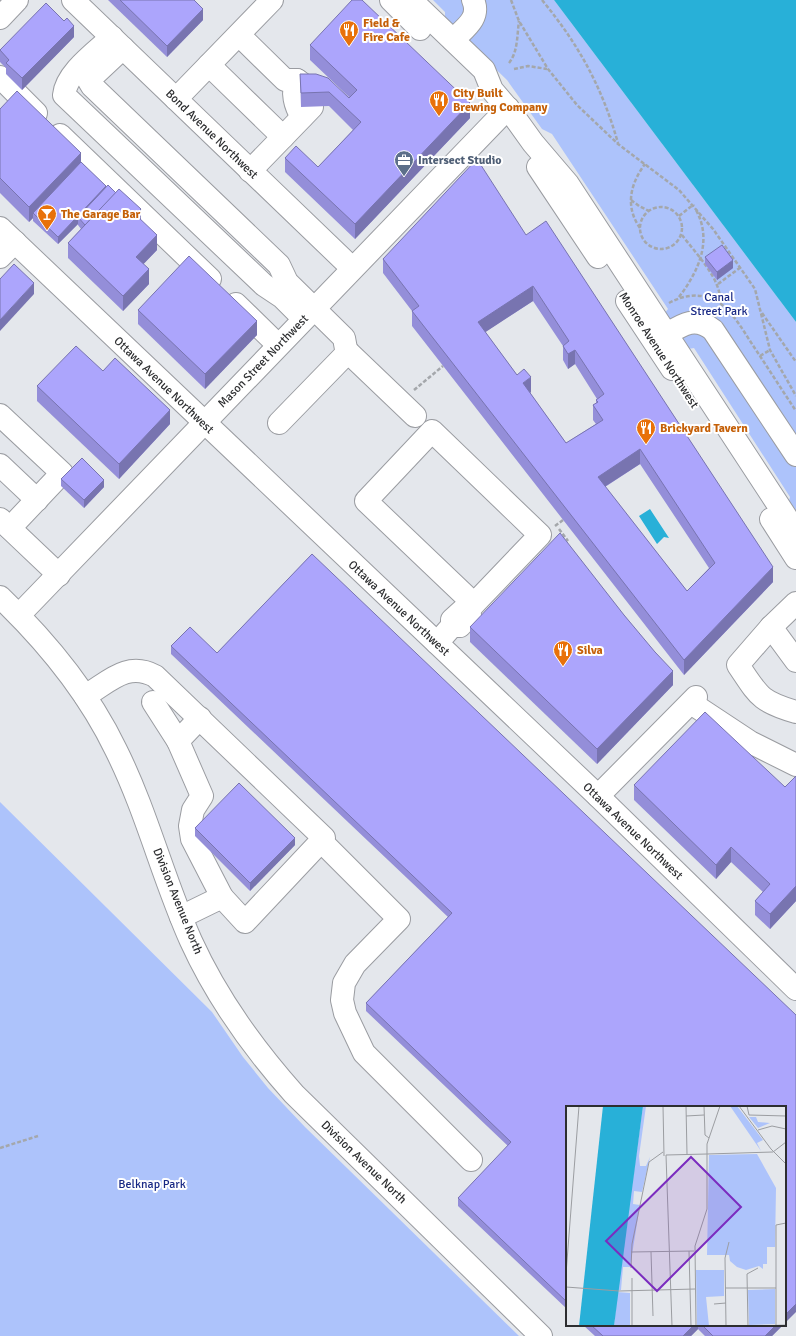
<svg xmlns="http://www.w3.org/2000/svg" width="796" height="1336" font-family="Signika,sans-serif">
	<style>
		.green { fill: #adc3fb }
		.water { fill: #28b0d8 }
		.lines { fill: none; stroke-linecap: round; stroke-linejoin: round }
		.minor-casing { stroke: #9a9ca1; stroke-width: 24 }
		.major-casing { stroke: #9a9ca1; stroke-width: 24 }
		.path { stroke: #a4a7ab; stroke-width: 2.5; stroke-dasharray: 4 2; stroke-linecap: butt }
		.minor { stroke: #fff; stroke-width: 22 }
		.major { stroke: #fff; stroke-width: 22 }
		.wall { fill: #948ed9; fill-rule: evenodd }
		.shaded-wall { fill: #7874b0 }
		.building { fill: #aca5fc; stroke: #7874b0; fill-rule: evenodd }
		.labels { text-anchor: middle; stroke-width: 4; stroke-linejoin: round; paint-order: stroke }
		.food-label { font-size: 12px; font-weight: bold; fill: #c56008; stroke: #fff; text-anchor: start }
		.street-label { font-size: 12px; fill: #2d2e30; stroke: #fff }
		.service-label { font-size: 12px; font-weight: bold; fill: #4e5e75; stroke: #fff; text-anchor: start }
		.park-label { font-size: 12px; fill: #192985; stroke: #fff }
		.inset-road { fill: none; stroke: #9b9da1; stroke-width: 1 }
		.view { fill: #7b2cbf; fill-opacity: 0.15; stroke: #7b2cbf; stroke-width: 2 }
		.inset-edge { fill: none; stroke: #2d2e30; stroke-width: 2 }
	</style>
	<rect width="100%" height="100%" fill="#e4e7ec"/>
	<g class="green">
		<path d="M433,0H554L796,322V516L789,501L790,497L694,348L688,349L664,314L668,309L552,134L542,129L507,80L445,20V12Z"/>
		<path d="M0,802L212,1012L243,1057L268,1088L305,1127L519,1336H0Z"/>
	</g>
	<g class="water">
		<path d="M554,0H796V322Z"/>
		<path d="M650,509L669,538L664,537L657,544L639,516Z"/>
	</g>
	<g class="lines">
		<g class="minor-casing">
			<g id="minor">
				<path d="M73,0L352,268"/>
				<path d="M0,18L17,0"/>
				<path d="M239,35L285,80H297L310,89"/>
				<path d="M112,37C96,52 66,73 64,95L264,285L282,297L297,312"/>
				<path d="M453,40C465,28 481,18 473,0"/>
				<path d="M123,48L91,78L89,81L92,86L279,265L287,282L344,338L346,349L348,352L279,423"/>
				<path d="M209,65L283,137L250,171"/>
				<path d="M0,77L36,113"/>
				<path d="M297,80C291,92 295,106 302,117"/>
				<path d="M176,99L272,0"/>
				<path d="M60,135L210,279"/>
				<path d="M283,137L312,107"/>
				<path d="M0,228L598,796L796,989"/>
				<path d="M0,257L15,242"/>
				<path d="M236,304L278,345"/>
				<path d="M667,334C683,324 696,316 713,330L796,455"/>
				<path d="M348,352L415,416"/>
				<path d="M0,415L62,473L10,528"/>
				<path d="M0,465L37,500"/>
				<path d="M0,519L59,575"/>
				<path d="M796,603L771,627L738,665C759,696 759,701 796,712"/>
				<path d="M469,609L474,604L540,535L432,431L366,501L474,604"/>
				<path d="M19,615L508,108"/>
				<path d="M771,627L796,661"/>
				<path d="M437,643L452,626H460L470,615L469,609L463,610L452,620V626"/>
				<path d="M85,696C109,682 127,661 155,676L324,838L245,922L222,897L181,917"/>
				<path d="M153,702L178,741"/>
				<path d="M691,703L750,742L796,765"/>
				<path d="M200,718L178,741L202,796L193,810L190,826L192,839L222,897"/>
				<path d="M598,796L696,697"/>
				<path d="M321,841L399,919L355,964L344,983L342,1000L345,1013L364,1053L471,1160"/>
			</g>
		</g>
		<g class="major-casing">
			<g id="major">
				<path d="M391,0L420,29"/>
				<path d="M411,0L484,70L492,90L510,111L533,143L568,184L796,532"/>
				<path d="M538,167L598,257"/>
				<path d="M627,301L672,369"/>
				<path d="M771,519L796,558"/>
				<path d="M0,597C46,641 88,692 116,750C147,812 163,879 191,941C217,998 253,1048 294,1094L541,1336"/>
			</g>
		</g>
		<g class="path">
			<path d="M511,0L519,21L548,69L577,105L618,144L679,190L713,229L755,289L770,350L796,396"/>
			<path d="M542,0C579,45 602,87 618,143"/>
			<path d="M509,63C518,52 517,35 519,21"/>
			<path d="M514,69L528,66L547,69"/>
			<path d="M631,200L639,206L649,211"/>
			<circle cx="661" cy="228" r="21"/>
			<path d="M679,216L693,205L694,206"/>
			<path d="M640,228C625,207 630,184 645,164"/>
			<path d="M682,235C696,254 722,279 720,303"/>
			<path d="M718,284L741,267"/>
			<path d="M679,297C698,272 713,241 696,210"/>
			<path d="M669,303C685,294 705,292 721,304C735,315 744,332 754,347C768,368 782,390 796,411"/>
			<path d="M762,313L796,362"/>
			<path d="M760,356L770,350"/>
			<path d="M414,390L443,366"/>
			<path d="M555,526L563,520"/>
			<path d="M559,529L568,541"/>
			<path d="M0,1148L38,1136"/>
		</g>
		<use href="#minor" class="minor"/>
		<use href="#major" class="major"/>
	</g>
	<g class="wall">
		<path d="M108,0H194L203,20L167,57Z"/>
		<path d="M74,37L22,90L6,74V68L0,62V50Z"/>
		<path d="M310,45L470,118L355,239L285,172V158L318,167L353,130L329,106L301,107L300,74L350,98L310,60Z"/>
		<path d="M0,109L81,162L106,187L141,220L157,250L143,264L149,284L123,311L68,258V243L81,229L78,225V224L58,244L33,221V218L29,222L0,193Z"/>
		<path d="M526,235L773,582L684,675L412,326V311L383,273V259ZM533,301L563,346V360L568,369L575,364L597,399L596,400V403L593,405V420L596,424L566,443L530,393L531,392L517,375L485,332ZM640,464L709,568L687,591L605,487Z"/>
		<path d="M705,257L733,268L717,280L705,264Z"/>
		<path d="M138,310L257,335L205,389L138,324Z"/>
		<path d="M103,371L170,424L119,479L37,401V386Z"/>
		<path d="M61,479L104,487L84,508L61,486Z"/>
		<path d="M312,554L567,1107V1309L458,1206V1198L508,1146L366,1011V1003L448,917L171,654V646L217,653Z"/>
		<path d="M624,615L673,685L597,764L470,642V627Z"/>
		<path d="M796,776V901L770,929L755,915V901L763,892L731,862L716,879L634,800V785L785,787Z"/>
		<path d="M195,828L295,845L250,891L195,836Z"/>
		<path d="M583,1325H783L772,1336H705L698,1329L691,1336H595Z"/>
	</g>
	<g class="shaded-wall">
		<path d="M203,9V20L167,57V46Z"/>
		<path d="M74,26V37L22,90V78Z"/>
		<path d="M470,103V118L355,239V224Z"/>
		<path d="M81,153V168L33,213V218L29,222V207Z"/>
		<path d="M106,186V194L78,217V224L58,244V237Z"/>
		<path d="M141,209V224L136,215Z"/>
		<path d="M157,235V250L136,272V257Z"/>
		<path d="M733,260V268L717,280V272Z"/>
		<path d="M149,269V284L123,311V296Z"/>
		<path d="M34,283V294L0,331V320Z"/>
		<path d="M533,286V301L478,337V322Z"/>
		<path d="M257,321V335L205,389V374Z"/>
		<path d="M575,350V364L568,369V354Z"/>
		<path d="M531,377V392L523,398V383Z"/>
		<path d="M170,410V424L119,479V464Z"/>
		<path d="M640,449V464L598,491V477Z"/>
		<path d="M104,480V487L84,508V500Z"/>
		<path d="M773,567V582L684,675V660Z"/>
		<path d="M673,671V685L597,764V749Z"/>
		<path d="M295,838V845L250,891V883Z"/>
		<path d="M731,847V862L716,879V865Z"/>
		<path d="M796,886V901L770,929V914Z"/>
		<path d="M796,1304V1312L785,1323V1315Z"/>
		<path d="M694,1325H698V1329L691,1336H683Z"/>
		<path d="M776,1325H783L772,1336H765Z"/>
	</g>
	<g class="building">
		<path d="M120,0H194L203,9L167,46Z"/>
		<path d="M352,0H362L470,103L355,224L285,158L296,146L318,167L361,122L329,92L301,93L300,74H316L328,78L349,98L357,90L310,45Z"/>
		<path d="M46,3L64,21L67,18L74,26L22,78L6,63L9,60L0,50Z"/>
		<path d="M17,91L81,153L29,207L0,178V109Z"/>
		<path d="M477,159L526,235L546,221L773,567L684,660L412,311L419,306L383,259ZM533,286L569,341L563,346L568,354L575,350L604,394L596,400L598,402L593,405L603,420L566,443L523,383L531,377L524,369L517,375L478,322ZM640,449L715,563L687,591L598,477Z"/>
		<path d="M81,162L106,186L58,237L33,213Z"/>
		<path d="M108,185L116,193L85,225L78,217Z"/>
		<path d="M119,189L141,209L136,215L157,235L136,257L149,269L123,296L68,243Z"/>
		<path d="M722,245L733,260L717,272L705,257Z"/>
		<path d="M189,256L257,321L205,374L138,310Z"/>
		<path d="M14,264L34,283L0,320V279Z"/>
		<path d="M76,346L103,371L115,358L170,410L119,464L37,386Z"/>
		<path d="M82,458L104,480L84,500L61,479Z"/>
		<path d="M560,533L624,615L655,652L673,671L597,749L470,627Z"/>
		<path d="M312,554L796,1015V1304L785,1315V1107H567V1302L458,1198L511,1142L366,1003L452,913L171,646L190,627L217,653Z"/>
		<path d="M705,712L785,787L796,776V886L770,914L755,901L770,884L731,847L716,865L634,785Z"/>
		<path d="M239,783L295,838L250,883L195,828Z"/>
		<path d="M591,1325H694L683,1336H603Z"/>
		<path d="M702,1325H776L765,1336H713Z"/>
	</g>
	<defs>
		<g id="restaurant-pin" transform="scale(1)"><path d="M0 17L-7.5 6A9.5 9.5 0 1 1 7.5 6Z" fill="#e8710a" stroke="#fff"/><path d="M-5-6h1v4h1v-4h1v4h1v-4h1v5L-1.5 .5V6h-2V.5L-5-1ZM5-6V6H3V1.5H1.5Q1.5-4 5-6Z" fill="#fff"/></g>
		<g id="office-pin" transform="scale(1)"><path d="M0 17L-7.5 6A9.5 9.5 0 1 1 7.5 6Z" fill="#5c6f8a" stroke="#fff"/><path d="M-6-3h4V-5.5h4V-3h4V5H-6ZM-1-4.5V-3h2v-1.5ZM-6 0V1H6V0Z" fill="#fff"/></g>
		<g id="bar-pin" transform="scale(1)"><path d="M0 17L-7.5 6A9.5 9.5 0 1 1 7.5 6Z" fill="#e8710a" stroke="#fff"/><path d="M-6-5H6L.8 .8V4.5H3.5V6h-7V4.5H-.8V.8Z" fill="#fff"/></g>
	</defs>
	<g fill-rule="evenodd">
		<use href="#restaurant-pin" x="349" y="30"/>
		<use href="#restaurant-pin" x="439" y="100"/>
		<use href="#office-pin" x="404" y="160"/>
		<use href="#bar-pin" x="47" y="214"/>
		<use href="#restaurant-pin" x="646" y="428"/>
		<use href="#restaurant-pin" x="563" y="650"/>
	</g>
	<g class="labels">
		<g class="food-label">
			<text x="363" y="27">Field &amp;<tspan x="363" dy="14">Fire Cafe</tspan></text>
			<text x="453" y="97">City Built<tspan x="453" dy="14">Brewing Company</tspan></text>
			<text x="61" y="218">The Garage Bar</text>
			<text x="660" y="432">Brickyard Tavern</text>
			<text x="577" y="654">Silva</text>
		</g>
		<g class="street-label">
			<text transform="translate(212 134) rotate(44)" y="4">Bond Avenue Northwest</text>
			<text transform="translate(659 350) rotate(57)" y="4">Monroe Avenue Northwest</text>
			<text transform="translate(263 361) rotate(-46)" y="4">Mason Street Northwest</text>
			<text transform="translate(164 385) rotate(44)" y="4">Ottawa Avenue Northwest</text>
			<text transform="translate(399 608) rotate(43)" y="4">Ottawa Avenue Northwest</text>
			<text transform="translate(633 831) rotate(44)" y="4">Ottawa Avenue Northwest</text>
			<text transform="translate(178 901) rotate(68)" y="4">Division Avenue North</text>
			<text transform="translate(364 1162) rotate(44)" y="4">Division Avenue North</text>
		</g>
		<g class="service-label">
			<text x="418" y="164">Intersect Studio</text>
		</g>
		<g class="park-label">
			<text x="719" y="301">Canal<tspan x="719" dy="14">Street Park</tspan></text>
			<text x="152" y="1188">Belknap Park</text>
		</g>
	</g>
	<g transform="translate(566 1106)">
		<rect width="220" height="220" fill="#e4e7ec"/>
		<path d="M77,0H80L73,50L74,60H80L84,51L76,86L68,85L67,98L74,99L64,161H57L55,184H51ZM164,0H171L197,34L191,37L195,45ZM183,11H190L192,16L204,17L192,22ZM191,48L210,82L209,141H201V158H197V163L193,160L180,164L171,161L164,155L163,149H141L143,49ZM130,164H158V190L140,191L143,220H131ZM209,183V218L183,219L182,184ZM51,186L64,187V220H48Z" fill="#adc3fb"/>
		<path d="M37,0H77L48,220H13Z" fill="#28b0d8"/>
		<path class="inset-road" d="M97,0L98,50M120,0L121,48M138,0L139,29L143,32M173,0L205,43L220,58M181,0L183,9L220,10M120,10L138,9M192,24L206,20L220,23M141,48L207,46L220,36M100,49L106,220M100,49L141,48M123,145L125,220M65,146L128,145M85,146L87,210M65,162L66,138L83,56L97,46M0,168L13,0M66,172V220M0,181L53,185L129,183M159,182H210M148,198L160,197M130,220L129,140L141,103V38L154,0M160,220L159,152L163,136M182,220L181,168L192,162M194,220L220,219M210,220V119L220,117"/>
		<path class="view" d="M125,51L175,101L91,185L40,135Z"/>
		<rect width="220" height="220" class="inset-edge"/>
	</g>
</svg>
